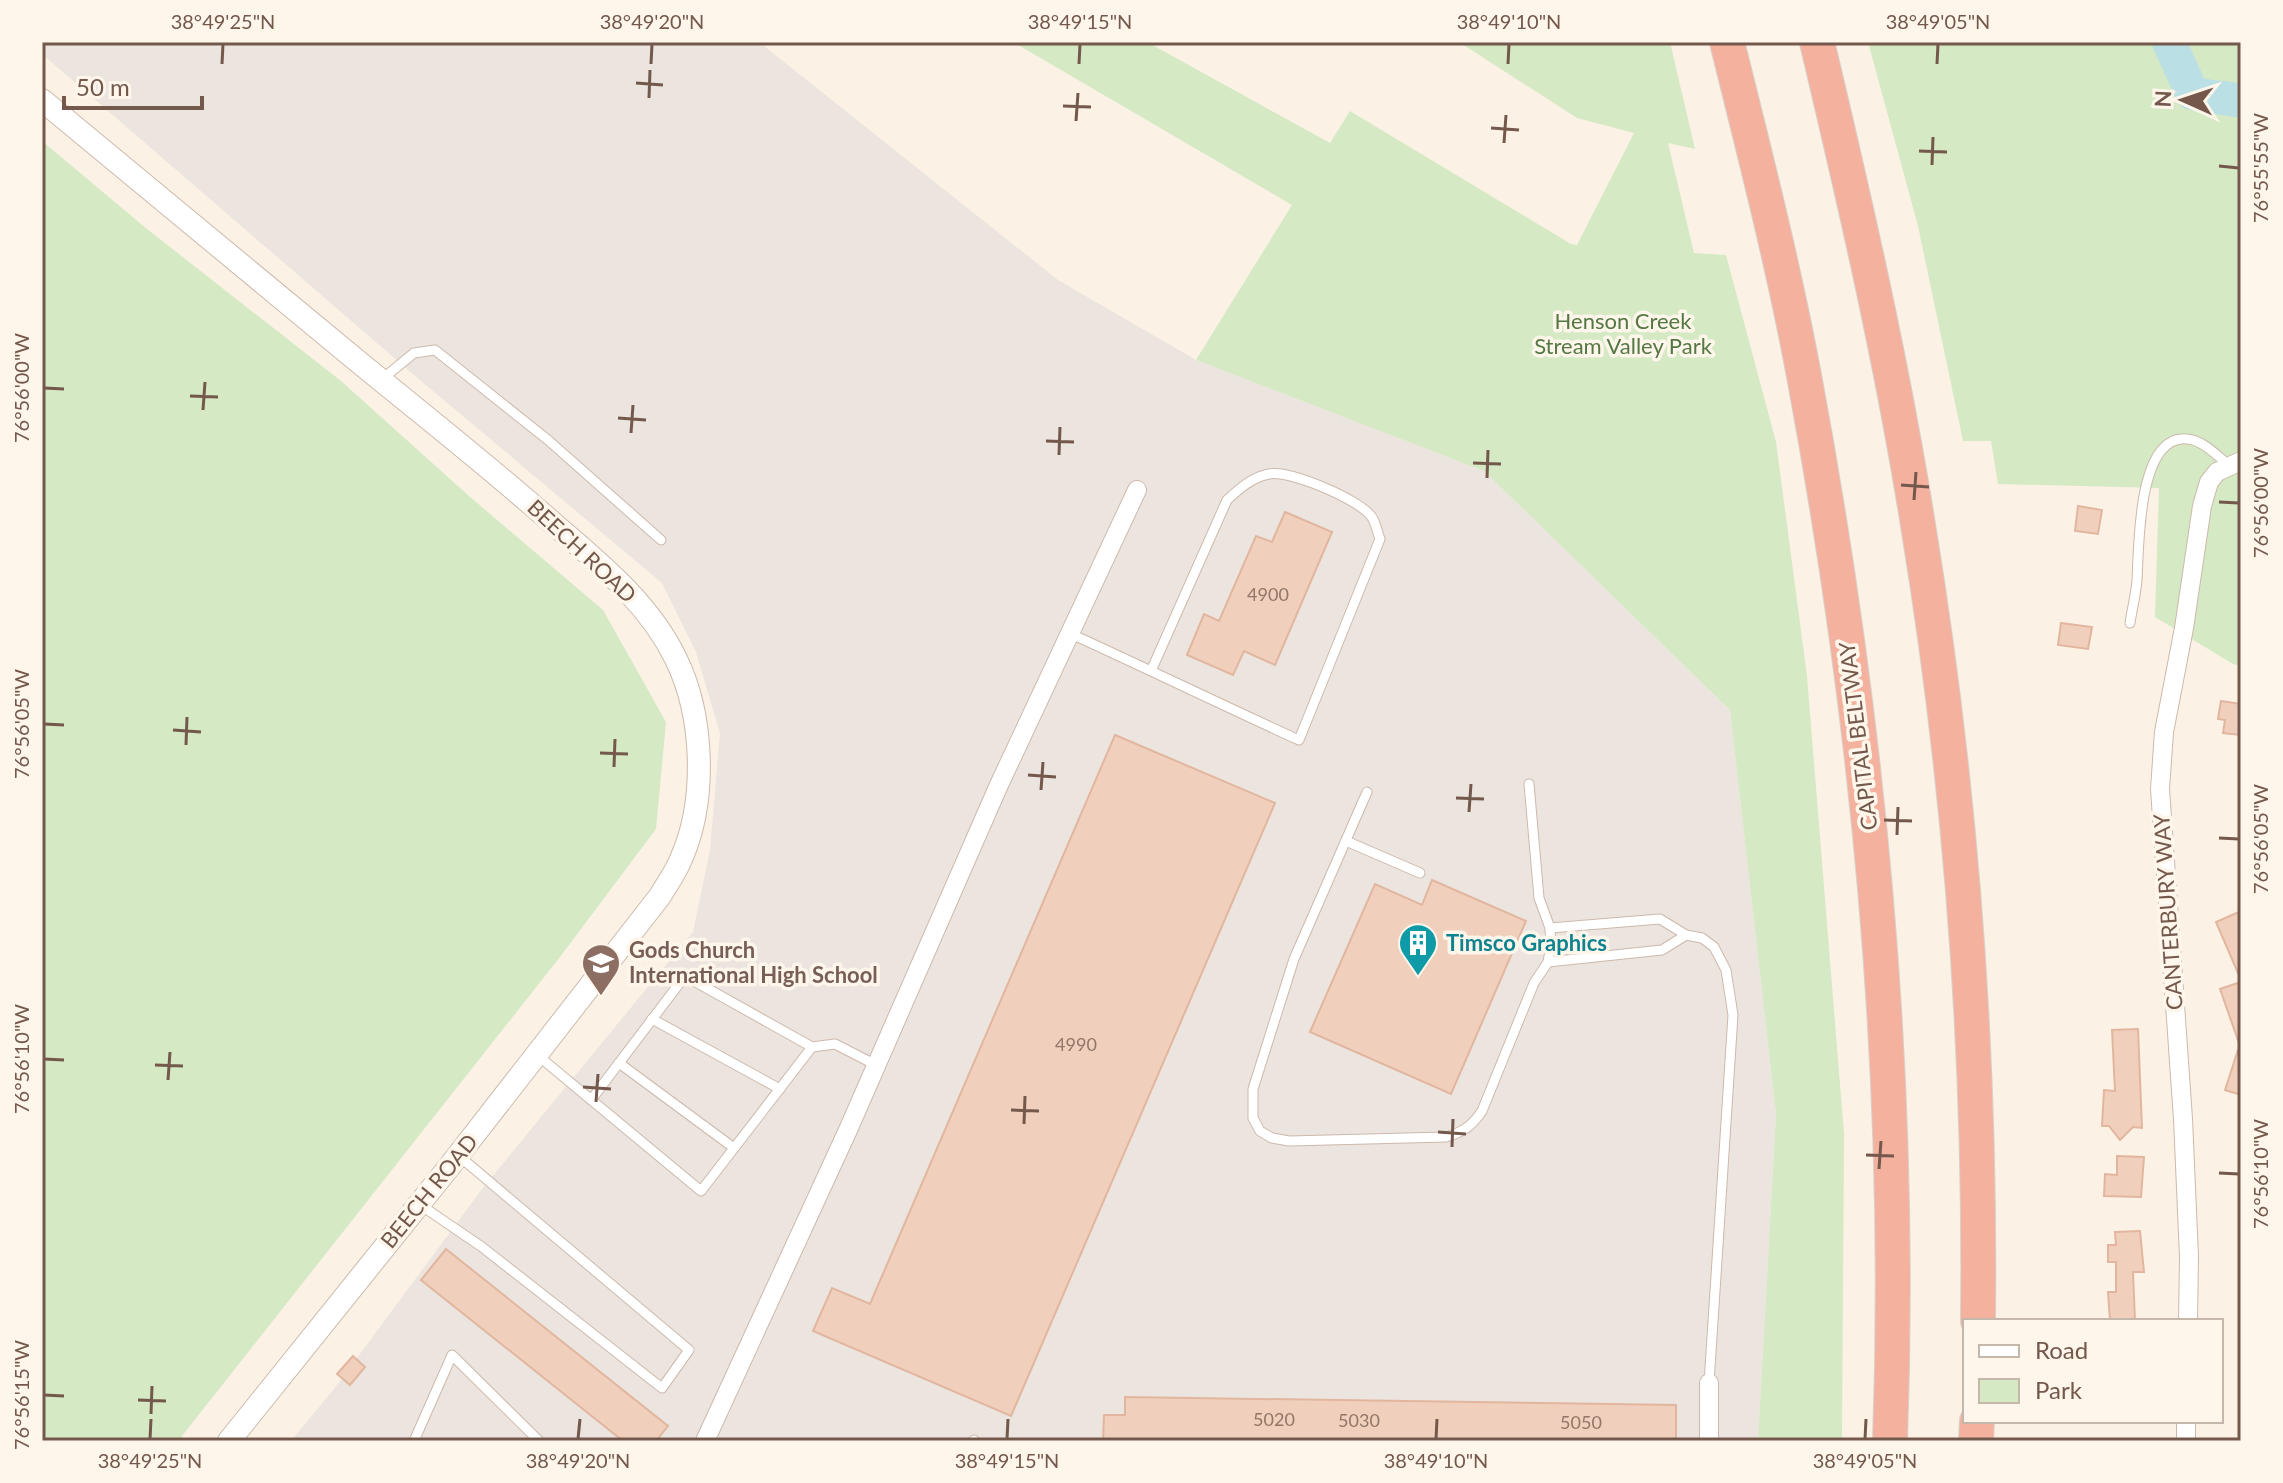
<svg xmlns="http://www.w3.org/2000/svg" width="2283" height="1483" font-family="Lato,sans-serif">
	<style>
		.industrial { fill: #ebe4df }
		.green { fill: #d4e9c4 }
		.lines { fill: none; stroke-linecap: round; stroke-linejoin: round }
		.river { stroke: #badfe4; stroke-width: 34 }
		.building { fill: #f0d0bd; stroke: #e2b69e; stroke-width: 2 }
		.service-casing { stroke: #cdb9ab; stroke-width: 11 }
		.minor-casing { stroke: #cdb9ab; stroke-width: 20 }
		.tertiary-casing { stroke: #cdb9ab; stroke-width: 24 }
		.motorway-casing { stroke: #d8d0cd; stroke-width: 36 }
		.service { stroke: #fff; stroke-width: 9 }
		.minor { stroke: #fff; stroke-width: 18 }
		.tertiary { stroke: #fff; stroke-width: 22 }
		.motorway { stroke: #f4b19e; stroke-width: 34 }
		.ticks { fill: none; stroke: #73584b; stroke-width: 3 }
		.labels { text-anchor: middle; stroke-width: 7; stroke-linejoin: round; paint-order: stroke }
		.number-label { font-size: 18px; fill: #927668 }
		.park-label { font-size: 22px; fill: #547843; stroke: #fef6eb }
		.street-label { font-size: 22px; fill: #73584b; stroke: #fef6eb }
		.culture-label { font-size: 22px; font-weight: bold; fill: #0d838f; stroke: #fef6eb; text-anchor: start }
		.education-label { font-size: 22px; font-weight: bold; fill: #785e54; stroke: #fef6eb; text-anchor: start }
		.neatline { fill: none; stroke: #73584b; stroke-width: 3 }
		.ticks-label { font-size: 20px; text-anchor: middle; fill: #73584b }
	</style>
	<rect width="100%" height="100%" fill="#fbf2e5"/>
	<path class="industrial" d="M42,42H759L1058,280L1196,360L1484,471L1730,710L1776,1114L1758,1441H291L334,1389L482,1189L693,932L710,850L720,733L696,652L662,583L421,381L42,54Z"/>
	<g class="green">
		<path d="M1013,42H1147L1330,143L1350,111L1571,244L1577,245L1634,133L1577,118L1459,42H1670L1695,149L1668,143L1694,253L1726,255L1776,442L1807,676L1844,1134L1842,1441H1758L1776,1114L1730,710L1484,471L1196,360L1292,205Z"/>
		<path d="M1868,42H2241V666L2233,664L2155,617L2159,488L1998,484L1991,441H1963L1918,226Z"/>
		<path d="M42,141L147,229L341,381L469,496L603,610L666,722L656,829L560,957L178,1441H42Z"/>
	</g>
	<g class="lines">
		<path class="river" d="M2169,42L2192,93C2209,98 2224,97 2241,101"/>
	</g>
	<g class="building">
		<path d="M2078,506L2102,510L2098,534L2075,531Z"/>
		<path d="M1285,512L1332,532L1275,665L1244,651L1233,675L1187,655L1204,614L1219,621L1256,536L1272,542Z"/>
		<path d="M2061,623L2092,627L2088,649L2058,645Z"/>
		<path d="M2221,701L2241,704V735L2223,733L2225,720L2218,719Z"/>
		<path d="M1115,735L1275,803L1011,1416L813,1331L832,1288L870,1304Z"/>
		<path d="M1432,880L1526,921L1451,1094L1310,1032L1375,884L1422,905Z"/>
		<path d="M2241,911V980L2216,922Z"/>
		<path d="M2241,982V1042L2239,1043L2220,989Z"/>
		<path d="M2138,1029L2142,1128L2133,1127L2120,1140L2109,1126H2102L2104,1090L2115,1091L2112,1030Z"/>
		<path d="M2238,1050H2241V1095L2225,1090Z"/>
		<path d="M2117,1156L2144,1157L2141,1197L2104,1196L2105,1174L2117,1175Z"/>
		<path d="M2140,1231L2144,1272H2133L2135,1321H2110L2108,1292H2116V1262H2108V1245H2116L2115,1232Z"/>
		<path d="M446,1249L668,1426L656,1441H623L421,1280Z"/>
		<path d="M353,1356L365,1367L350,1385L337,1374Z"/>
		<path d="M1125,1397L1676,1405V1441H1103L1104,1415H1125Z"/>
	</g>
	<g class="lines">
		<g class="service-casing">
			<g id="service">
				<path d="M381,380L414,353L435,350L548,440L661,540"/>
				<path d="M2130,623C2132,609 2136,594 2137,580C2139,548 2137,434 2187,439C2203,440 2217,456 2229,465"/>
				<path d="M1069,633C1146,668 1222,705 1299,740L1380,539C1377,532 1376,522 1371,516C1358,499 1290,470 1269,474C1252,477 1239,489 1227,500L1151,671"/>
				<path d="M1367,792L1294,959L1253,1089V1118L1260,1131L1272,1138L1289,1141L1446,1137C1463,1132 1472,1126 1482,1111L1534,983L1548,962L1551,945L1550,928L1539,898L1529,784"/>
				<path d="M1346,841L1420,873"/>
				<path d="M1550,928L1660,919L1686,935L1702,938L1714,947L1726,970L1733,1015L1709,1383"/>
				<path d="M1548,962L1662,950L1686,935"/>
				<path d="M652,1019L780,1089"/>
				<path d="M812,1047L835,1044L876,1065"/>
				<path d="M536,1054L701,1191L812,1047L685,976L591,1100"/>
				<path d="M619,1063L734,1148"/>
				<path d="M419,1204L482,1247L662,1388L689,1350L459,1156"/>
				<path d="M414,1441L452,1355L539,1441"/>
				<path d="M973,1441L974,1440"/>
			</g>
		</g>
		<g class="minor-casing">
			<g id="minor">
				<path d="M2188,1321L2189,1257L2183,1119L2160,789L2164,732L2184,628L2202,506L2209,482L2217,472L2241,461"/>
				<path d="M705,1441L848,1130L998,787L1137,490"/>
				<path d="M1709,1441V1383"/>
				<path d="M2186,1441V1421"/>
			</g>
		</g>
		<g class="tertiary-casing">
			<path id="tertiary" d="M42,100C146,186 250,273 355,359C422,414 490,467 555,525C601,565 649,603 676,659C704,716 707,801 681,859C676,872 667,884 660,896L449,1167L229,1441"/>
		</g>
		<g class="motorway-casing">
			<g id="motorway">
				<path d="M1727,42C1755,155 1784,267 1805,381C1870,730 1903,1086 1890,1441"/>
				<path d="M1817,42C1855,202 1892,362 1918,525C1961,786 1981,1057 1978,1321"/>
				<path d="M1976,1441L1977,1421"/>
			</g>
		</g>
		<use href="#service" class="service"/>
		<use href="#minor" class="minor"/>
		<use href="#tertiary" class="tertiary"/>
		<use href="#motorway" class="motorway"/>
	</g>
	<path class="ticks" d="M222,64L223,44M651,64L652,44M1079,64L1080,44M1508,64L1509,44M1937,64L1938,44M636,83L663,85M649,98L650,70M1063,106L1091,107M1076,121L1078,93M1491,128L1519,130M1504,143L1506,115M1919,151L1947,152M1932,165L1933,137M2219,166L2239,168M44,388L64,389M190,396L218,397M203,410L205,382M618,418L646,420M631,433L633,405M1046,441L1074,442M1059,455L1060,427M1473,463L1501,464M1487,478L1488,450M1901,485L1929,487M1914,500L1916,472M2219,502L2239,503M44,724L64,725M173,730L201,732M186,745L187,717M600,753L628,754M614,767L615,739M1028,775L1056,777M1041,790L1043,762M1456,798L1484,799M1469,812L1471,784M1884,820L1912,821M1897,835L1898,807M2219,838L2239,839M44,1059L64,1060M155,1065L183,1066M168,1080L170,1052M583,1087L611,1089M596,1102L598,1074M1011,1110L1039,1111M1024,1124L1025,1096M1438,1132L1466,1134M1452,1147L1453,1119M1866,1155L1894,1156M1879,1169L1881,1141M2219,1173L2239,1174M44,1395L64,1396M138,1400L166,1401M151,1414L152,1386M150,1439L151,1419M578,1439L580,1419M1007,1439L1008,1419M1436,1439L1437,1419M1865,1439L1866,1419"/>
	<defs>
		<g id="building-pin" transform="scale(2)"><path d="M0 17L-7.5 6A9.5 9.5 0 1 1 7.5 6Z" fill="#0f9aa8" stroke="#fef6eb"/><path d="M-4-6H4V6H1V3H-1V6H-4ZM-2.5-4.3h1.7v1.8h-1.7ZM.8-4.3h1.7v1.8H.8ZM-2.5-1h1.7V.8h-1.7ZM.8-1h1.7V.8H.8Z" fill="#fff"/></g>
		<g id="school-pin" transform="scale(2)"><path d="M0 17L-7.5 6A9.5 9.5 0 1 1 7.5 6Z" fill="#8d6e63" stroke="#fef6eb"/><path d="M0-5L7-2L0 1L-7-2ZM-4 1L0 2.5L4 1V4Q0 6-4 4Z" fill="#fff"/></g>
	</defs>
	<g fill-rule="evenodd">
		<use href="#building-pin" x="1418" y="943"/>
		<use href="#school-pin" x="601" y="963"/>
	</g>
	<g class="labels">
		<g class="number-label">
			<text x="1268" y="601">4900</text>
			<text x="1076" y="1051">4990</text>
			<text x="1274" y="1426">5020</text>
			<text x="1359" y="1427">5030</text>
			<text x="1581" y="1429">5050</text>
		</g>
		<g class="park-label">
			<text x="1623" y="329">Henson Creek<tspan x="1623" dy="25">Stream Valley Park</tspan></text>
		</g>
		<g class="street-label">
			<text transform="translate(582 551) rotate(43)" y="8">BEECH ROAD</text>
			<text transform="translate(1858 736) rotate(-97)" y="8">CAPITAL BELTWAY</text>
			<text transform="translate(2168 912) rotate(-94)" y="8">CANTERBURY WAY</text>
			<text transform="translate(429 1191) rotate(-51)" y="8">BEECH ROAD</text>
		</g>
		<g class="culture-label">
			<text x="1446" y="951">Timsco Graphics</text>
		</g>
		<g class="education-label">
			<text x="629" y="958">Gods Church<tspan x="629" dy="25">International High School</tspan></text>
		</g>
	</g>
	<rect width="2283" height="1483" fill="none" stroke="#fef6eb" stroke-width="88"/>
	<rect x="1963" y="1319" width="260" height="104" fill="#fef6eb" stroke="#c6b7ab" stroke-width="2"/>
	<rect x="1979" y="1345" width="40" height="12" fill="#ffffff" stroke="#c6b7ab" stroke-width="2"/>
	<text x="2035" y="1359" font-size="24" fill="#73584b">Road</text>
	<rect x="1979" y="1379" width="40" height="24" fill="#d4e9c4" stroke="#c6b7ab" stroke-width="2"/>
	<text x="2035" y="1399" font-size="24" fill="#73584b">Park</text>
	<g transform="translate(2183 100) rotate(273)" stroke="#fef6eb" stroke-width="6" paint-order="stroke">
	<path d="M0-6L14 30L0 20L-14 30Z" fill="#73584b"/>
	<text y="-12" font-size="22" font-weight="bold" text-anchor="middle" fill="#73584b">N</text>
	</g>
	<path d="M64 96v12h138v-12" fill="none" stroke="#73584b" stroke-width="4"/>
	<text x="76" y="96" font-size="24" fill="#73584b" stroke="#fef6eb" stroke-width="6" paint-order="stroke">50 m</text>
	<rect x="44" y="44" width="2195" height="1395" class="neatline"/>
	<g class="ticks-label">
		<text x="223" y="29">38°49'25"N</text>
		<text x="652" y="29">38°49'20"N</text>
		<text x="1080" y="29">38°49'15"N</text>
		<text x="1509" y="29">38°49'10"N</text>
		<text x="1938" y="29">38°49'05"N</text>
		<text transform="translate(2261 168) rotate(-90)" y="7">76°55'55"W</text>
		<text transform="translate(22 388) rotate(-90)" y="7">76°56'00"W</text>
		<text transform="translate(2261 503) rotate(-90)" y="7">76°56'00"W</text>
		<text transform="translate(22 724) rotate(-90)" y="7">76°56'05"W</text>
		<text transform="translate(2261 839) rotate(-90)" y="7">76°56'05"W</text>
		<text transform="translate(22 1059) rotate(-90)" y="7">76°56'10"W</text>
		<text transform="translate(2261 1174) rotate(-90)" y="7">76°56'10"W</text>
		<text transform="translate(22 1395) rotate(-90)" y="7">76°56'15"W</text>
		<text x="150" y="1468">38°49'25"N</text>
		<text x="578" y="1468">38°49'20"N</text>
		<text x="1007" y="1468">38°49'15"N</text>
		<text x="1436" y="1468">38°49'10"N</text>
		<text x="1865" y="1468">38°49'05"N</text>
	</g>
</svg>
